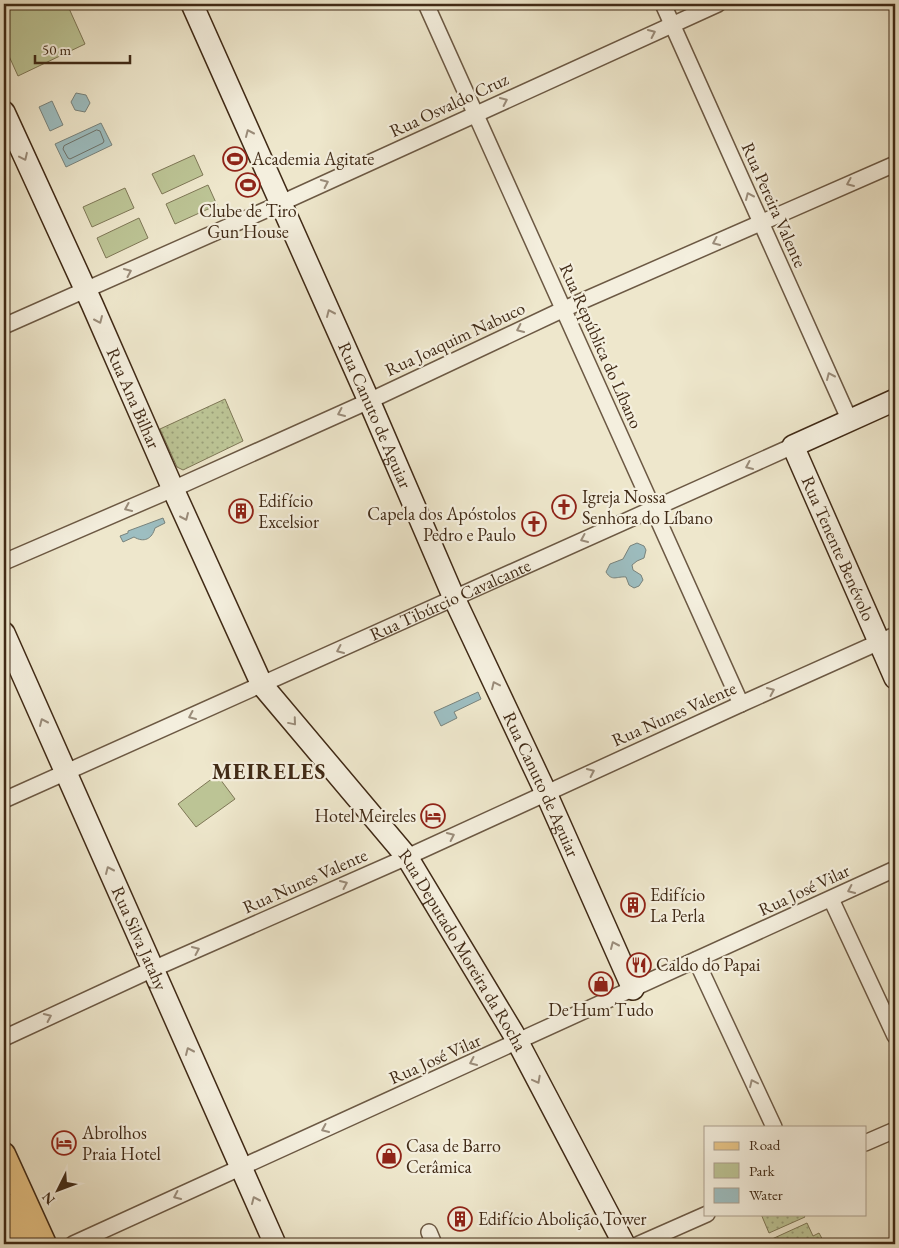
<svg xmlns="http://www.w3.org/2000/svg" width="899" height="1248" font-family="'EB Garamond',serif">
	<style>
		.grass { fill: url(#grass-dots); stroke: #7e7756 }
		.green { fill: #bcc495; stroke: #7e7756 }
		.water { fill: #9dbec1; stroke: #78837d }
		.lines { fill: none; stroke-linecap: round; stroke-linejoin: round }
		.shore { stroke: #6e746c; stroke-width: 1 }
		.street-casing { stroke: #6c5944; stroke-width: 18 }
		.secondary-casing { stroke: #402a16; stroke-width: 24 }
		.primary-casing { stroke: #402a16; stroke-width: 25 }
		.street { stroke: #f4efde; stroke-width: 15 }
		.secondary { stroke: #f4efde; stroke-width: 21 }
		.primary { stroke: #e7c486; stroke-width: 22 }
		.oneway { stroke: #9a8c7a }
		.labels { text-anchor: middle; stroke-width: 4.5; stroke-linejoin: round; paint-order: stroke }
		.street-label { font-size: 18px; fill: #402a16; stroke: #f4efde }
		.poi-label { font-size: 18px; fill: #402a16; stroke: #f4efde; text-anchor: start }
		.district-label { font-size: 22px; font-weight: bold; letter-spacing: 1px; fill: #402a16; stroke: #f4efde }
	</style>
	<defs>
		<pattern id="grass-dots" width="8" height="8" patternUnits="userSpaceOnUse" patternTransform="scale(1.25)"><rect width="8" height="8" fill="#bcc495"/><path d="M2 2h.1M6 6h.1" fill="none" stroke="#9a9f79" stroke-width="1.8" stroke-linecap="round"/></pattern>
	</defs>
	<rect width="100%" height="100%" fill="#eee7cc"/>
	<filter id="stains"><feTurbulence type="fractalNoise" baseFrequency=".004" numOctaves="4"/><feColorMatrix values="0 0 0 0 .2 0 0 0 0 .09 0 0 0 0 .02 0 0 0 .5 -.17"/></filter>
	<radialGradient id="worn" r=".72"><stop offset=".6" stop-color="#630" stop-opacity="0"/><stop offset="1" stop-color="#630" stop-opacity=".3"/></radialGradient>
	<g class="grass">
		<path d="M225,399L243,441L183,470L177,467L160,429Z"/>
		<path d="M761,1214H803L805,1217L769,1233Z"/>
		<path d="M807,1223L813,1236L819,1233L825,1244H774L772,1239Z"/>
	</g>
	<g class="green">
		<path d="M4,4H67L85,44L18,76L4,45Z"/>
		<path d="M194,155L203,175L162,194L152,174Z"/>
		<path d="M208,185L217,205L175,224L166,204Z"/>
		<path d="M125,188L134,208L92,227L83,207Z"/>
		<path d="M139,218L148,238L106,258L97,238Z"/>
		<path d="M217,775L235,799L196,827L178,804Z"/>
	</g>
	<g class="water">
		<path d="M76,93L86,95L90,103L85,112L75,110L71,102Z"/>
		<path d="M52,101L63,125L50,131L39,107Z"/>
		<path d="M101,123L112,145L66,167L55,144Z"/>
		<path d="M163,518L165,523L155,528C152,539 144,543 134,537L123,542L120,536L128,533V531Z"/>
		<path d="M637,543L644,546L646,550L644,558L637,561L632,565L633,570L641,575L643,580L639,586L634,588L629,585L626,577C617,576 612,582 606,572L610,564L623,559L630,546Z"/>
		<path d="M478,692L481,699L454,712L457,718L441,726L434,712Z"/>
	</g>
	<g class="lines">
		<path class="shore" d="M97,130L100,131L104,141L103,143L70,159L68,158L63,149L64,146Z"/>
		<g class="street-casing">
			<g id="street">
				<path d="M426,4L741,704"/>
				<path d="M663,4L850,421"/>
				<path d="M4,326L268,209L718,4"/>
				<path d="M4,562L173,489L369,401L564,309L895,164"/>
				<path id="s1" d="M4,800L793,446"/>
				<path d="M831,899L895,1036"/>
				<path d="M696,960L774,1127"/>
				<path d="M4,1038L153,969L407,857L741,704L895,635"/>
				<path d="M865,1143L895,1130"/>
				<path d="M429,1232L434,1244"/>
				<path d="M73,1244L895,869"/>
				<path d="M639,1244L707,1214"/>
			</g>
		</g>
		<g class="secondary-casing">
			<g id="secondary">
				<path id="s2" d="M192,4L373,410L454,598L546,793L633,989"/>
				<path id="s3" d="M4,112L92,304L173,489L262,685L407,857L513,1033L624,1244"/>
				<path id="s4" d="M895,400L793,446L895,678"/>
				<path id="s5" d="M4,633L275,1244"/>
			</g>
		</g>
		<g class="primary-casing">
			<g id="primary">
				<path d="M4,1154L45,1244"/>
				<path d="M4,1203L22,1244"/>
			</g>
		</g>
		<use href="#street" class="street"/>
		<use href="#secondary" class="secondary"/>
		<use href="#primary" class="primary"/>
	</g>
	<defs><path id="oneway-chevron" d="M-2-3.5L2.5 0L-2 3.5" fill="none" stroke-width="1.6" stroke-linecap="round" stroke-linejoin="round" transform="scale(1.25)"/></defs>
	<g class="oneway">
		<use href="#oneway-chevron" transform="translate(652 33) rotate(-25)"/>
		<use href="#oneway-chevron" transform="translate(504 101) rotate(-25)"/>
		<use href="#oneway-chevron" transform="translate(249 133) rotate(-114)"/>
		<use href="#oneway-chevron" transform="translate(24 157) rotate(65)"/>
		<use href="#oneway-chevron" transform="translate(325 183) rotate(-25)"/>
		<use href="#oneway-chevron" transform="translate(850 183) rotate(157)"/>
		<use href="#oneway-chevron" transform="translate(749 196) rotate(-114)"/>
		<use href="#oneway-chevron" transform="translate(716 242) rotate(156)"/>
		<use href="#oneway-chevron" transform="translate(128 272) rotate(-24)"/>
		<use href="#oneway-chevron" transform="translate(330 313) rotate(-114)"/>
		<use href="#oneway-chevron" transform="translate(99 320) rotate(66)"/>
		<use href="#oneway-chevron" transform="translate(520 329) rotate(155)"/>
		<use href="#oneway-chevron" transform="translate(830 376) rotate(-114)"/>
		<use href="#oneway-chevron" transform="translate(341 413) rotate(156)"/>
		<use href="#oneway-chevron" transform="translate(749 466) rotate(156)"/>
		<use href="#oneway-chevron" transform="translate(128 508) rotate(156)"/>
		<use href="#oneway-chevron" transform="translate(185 517) rotate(66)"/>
		<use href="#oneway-chevron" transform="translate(584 539) rotate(156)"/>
		<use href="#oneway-chevron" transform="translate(340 650) rotate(156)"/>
		<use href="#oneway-chevron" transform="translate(495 685) rotate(-115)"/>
		<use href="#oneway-chevron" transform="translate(771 691) rotate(-24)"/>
		<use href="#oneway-chevron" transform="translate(192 716) rotate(156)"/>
		<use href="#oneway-chevron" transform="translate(43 722) rotate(-114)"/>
		<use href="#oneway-chevron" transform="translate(293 722) rotate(50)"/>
		<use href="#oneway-chevron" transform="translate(591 772) rotate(-25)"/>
		<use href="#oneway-chevron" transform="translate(451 836) rotate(-25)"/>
		<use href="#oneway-chevron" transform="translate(109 870) rotate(-114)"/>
		<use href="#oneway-chevron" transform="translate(344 884) rotate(-24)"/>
		<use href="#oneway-chevron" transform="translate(851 890) rotate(155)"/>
		<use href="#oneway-chevron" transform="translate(614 945) rotate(-114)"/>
		<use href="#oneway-chevron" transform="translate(196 950) rotate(-24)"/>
		<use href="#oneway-chevron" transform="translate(48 1017) rotate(-25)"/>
		<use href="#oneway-chevron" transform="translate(189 1051) rotate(-114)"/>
		<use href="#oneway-chevron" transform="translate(473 1062) rotate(156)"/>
		<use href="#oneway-chevron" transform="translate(537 1080) rotate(62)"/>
		<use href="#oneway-chevron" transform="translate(753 1083) rotate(-115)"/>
		<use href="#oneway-chevron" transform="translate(325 1129) rotate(156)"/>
		<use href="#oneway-chevron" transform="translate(177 1196) rotate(155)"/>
		<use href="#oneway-chevron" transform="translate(255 1200) rotate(-114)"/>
	</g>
	<defs>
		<g id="stadium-ring" transform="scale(1.25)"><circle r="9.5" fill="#f4efde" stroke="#8f2418" stroke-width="1.5"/><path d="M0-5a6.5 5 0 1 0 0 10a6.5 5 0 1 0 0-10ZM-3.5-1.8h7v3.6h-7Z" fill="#8f2418"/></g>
		<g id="church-ring" transform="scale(1.25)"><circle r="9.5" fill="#f4efde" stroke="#8f2418" stroke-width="1.5"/><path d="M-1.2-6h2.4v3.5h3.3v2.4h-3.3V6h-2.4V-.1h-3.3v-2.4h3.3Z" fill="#8f2418"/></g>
		<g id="building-ring" transform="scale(1.25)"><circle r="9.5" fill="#f4efde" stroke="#8f2418" stroke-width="1.5"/><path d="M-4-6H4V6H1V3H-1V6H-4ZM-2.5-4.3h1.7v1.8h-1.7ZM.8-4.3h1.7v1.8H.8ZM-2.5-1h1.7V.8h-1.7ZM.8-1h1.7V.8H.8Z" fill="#8f2418"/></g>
		<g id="hotel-ring" transform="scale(1.25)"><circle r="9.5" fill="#f4efde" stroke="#8f2418" stroke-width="1.5"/><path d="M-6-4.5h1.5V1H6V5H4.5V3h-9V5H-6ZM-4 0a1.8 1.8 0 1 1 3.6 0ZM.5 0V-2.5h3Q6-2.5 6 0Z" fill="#8f2418"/></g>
		<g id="restaurant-ring" transform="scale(1.25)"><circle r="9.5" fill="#f4efde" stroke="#8f2418" stroke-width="1.5"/><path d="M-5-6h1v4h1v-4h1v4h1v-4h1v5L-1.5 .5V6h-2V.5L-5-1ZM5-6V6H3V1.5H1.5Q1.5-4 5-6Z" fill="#8f2418"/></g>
		<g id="shop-ring" transform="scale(1.25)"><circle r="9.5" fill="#f4efde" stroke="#8f2418" stroke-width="1.5"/><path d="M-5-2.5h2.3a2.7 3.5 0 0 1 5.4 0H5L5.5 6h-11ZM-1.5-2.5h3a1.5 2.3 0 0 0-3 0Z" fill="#8f2418"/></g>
	</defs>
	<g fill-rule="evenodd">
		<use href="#stadium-ring" x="235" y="159"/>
		<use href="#stadium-ring" x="248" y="185"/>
		<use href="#church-ring" x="564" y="507"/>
		<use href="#building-ring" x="241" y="511"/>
		<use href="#church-ring" x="534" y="524"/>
		<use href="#hotel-ring" x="433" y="816"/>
		<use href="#building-ring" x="633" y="905"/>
		<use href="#restaurant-ring" x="639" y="965"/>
		<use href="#shop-ring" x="601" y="984"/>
		<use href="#hotel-ring" x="64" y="1143"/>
		<use href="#shop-ring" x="389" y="1156"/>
		<use href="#building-ring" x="460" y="1219"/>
	</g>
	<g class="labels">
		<g class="street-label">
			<text transform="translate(449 105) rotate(-25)" y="6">Rua Osvaldo Cruz</text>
			<text transform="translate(774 205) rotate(66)" y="6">Rua Pereira Valente</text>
			<text transform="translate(455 339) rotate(-25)" y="6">Rua Joaquim Nabuco</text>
			<text transform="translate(601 346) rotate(66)" y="6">Rua República do Líbano</text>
			<text dy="6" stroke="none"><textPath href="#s3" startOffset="314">Rua Ana Bilhar</textPath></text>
			<text dy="6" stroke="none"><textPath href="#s2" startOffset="450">Rua Canuto de Aguiar</textPath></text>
			<text dy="6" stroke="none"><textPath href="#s4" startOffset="224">Rua Tenente Benévolo</textPath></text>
			<text dy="6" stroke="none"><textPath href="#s1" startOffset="489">Rua Tibúrcio Cavalcante</textPath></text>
			<text transform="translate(674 714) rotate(-24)" y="6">Rua Nunes Valente</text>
			<text dy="6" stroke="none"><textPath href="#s2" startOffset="855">Rua Canuto de Aguiar</textPath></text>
			<text transform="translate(305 881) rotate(-24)" y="6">Rua Nunes Valente</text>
			<text transform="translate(804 890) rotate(-25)" y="6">Rua José Vilar</text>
			<text dy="6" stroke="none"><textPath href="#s5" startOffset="334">Rua Silva Jatahy</textPath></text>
			<text dy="6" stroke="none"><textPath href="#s3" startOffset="962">Rua Deputado Moreira da Rocha</textPath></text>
			<text transform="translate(435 1059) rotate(-24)" y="6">Rua José Vilar</text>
		</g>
		<g class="poi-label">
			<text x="252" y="165">Academia Agitate</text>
			<text x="248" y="217" text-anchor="middle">Clube de Tiro<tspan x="248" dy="21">Gun House</tspan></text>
			<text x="582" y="503">Igreja Nossa<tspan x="582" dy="21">Senhora do Líbano</tspan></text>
			<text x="258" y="507">Edifício<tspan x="258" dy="21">Excelsior</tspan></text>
			<text x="516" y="520" text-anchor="end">Capela dos Apóstolos<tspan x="516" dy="21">Pedro e Paulo</tspan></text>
			<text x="416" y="822" text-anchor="end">Hotel Meireles</text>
			<text x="650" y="901">Edifício<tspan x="650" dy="21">La Perla</tspan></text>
			<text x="656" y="971">Caldo do Papai</text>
			<text x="601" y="1016" text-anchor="middle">De Hum Tudo</text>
			<text x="82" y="1139">Abrolhos<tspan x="82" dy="21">Praia Hotel</tspan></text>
			<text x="406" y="1152">Casa de Barro<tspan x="406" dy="21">Cerâmica</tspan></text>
			<text x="478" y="1225">Edifício Abolição Tower</text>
		</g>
		<g class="district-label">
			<text x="269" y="779">MEIRELES</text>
		</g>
	</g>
	<rect width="899" height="1248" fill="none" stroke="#eee7cc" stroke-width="20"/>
	<rect x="5" y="5" width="889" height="1238" fill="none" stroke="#402a16" stroke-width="2.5"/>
	<rect x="10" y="10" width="879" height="1228" fill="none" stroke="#402a16"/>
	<rect x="704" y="1126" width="162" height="90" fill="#f4efde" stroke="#aca08e"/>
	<rect x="714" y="1142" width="25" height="8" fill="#e7c486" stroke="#aca08e"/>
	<text x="749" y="1150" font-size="15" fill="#402a16">Road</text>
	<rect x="714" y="1163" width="25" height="15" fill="#bcc495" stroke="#aca08e"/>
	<text x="749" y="1176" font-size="15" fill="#402a16">Park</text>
	<rect x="714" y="1188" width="25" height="15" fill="#9dbec1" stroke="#aca08e"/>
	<text x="749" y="1200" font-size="15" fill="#402a16">Water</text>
	<g transform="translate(58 1190) rotate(228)" stroke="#f4efde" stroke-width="4" paint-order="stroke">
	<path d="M0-4L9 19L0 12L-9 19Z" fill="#402a16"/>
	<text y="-8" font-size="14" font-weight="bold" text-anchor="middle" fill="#402a16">N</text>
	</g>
	<path d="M35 55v8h95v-8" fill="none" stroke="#402a16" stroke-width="2.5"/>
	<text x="42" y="55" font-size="15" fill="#402a16" stroke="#f4efde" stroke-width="4" paint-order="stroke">50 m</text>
	<rect width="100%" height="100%" filter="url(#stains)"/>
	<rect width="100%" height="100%" fill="url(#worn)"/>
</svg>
